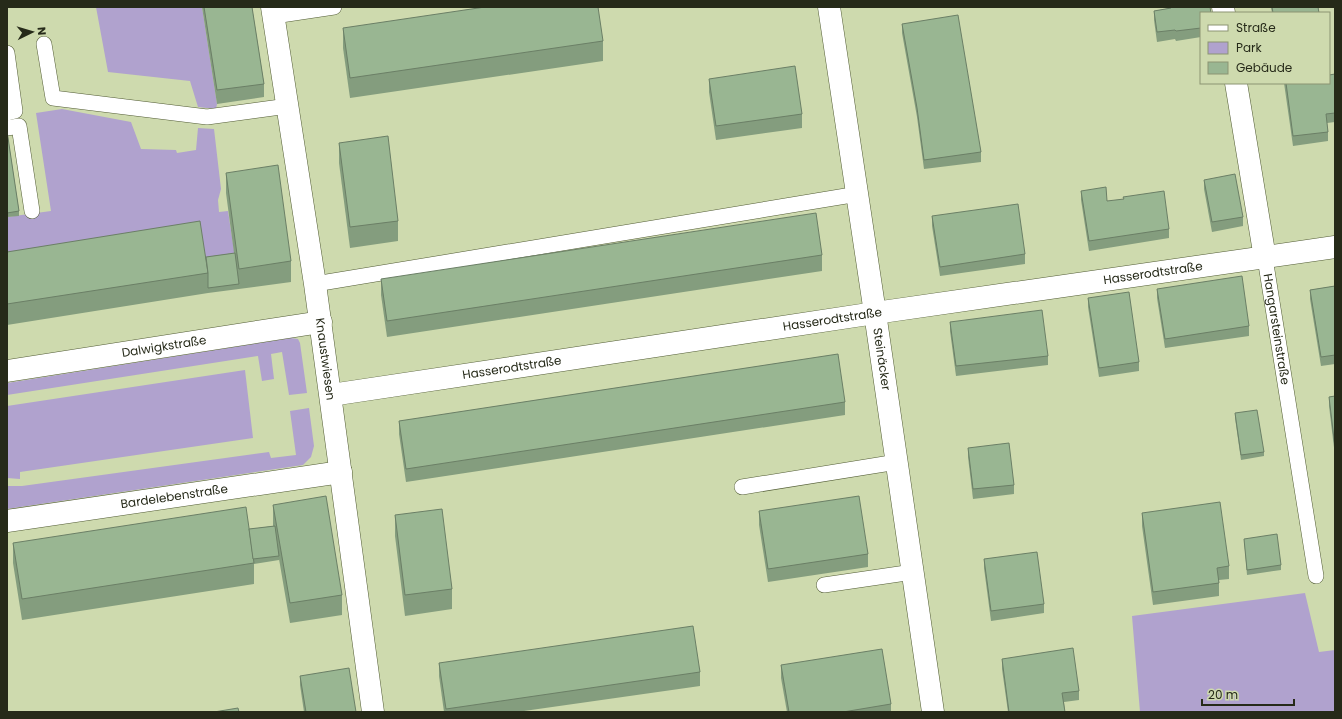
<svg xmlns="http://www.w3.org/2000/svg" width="1342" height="719" font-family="Poppins,sans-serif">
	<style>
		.green { fill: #b0a2ce }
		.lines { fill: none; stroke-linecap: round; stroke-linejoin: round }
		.service-casing { stroke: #525c35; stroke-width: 16 }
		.minor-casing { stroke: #525c35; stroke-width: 23 }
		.service { stroke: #fff; stroke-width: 15 }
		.minor { stroke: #fff; stroke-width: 22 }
		.wall { fill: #849d7e }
		.building { fill: #99b692; stroke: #6b7f66 }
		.labels { text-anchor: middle; stroke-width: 3.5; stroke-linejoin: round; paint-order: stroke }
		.street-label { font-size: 12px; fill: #262a19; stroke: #cedaae }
	</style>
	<rect width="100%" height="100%" fill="#cedaae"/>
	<g class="green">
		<path d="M96,7H202L217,104L216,109L198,107L190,81L108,72Z"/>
		<path d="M62,109L131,122L141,149L176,150L177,153L196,150L198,128L214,129L221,189L218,200L219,212L228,211L235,257L7,272V217L51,211L36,113Z"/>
		<path d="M291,338L298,339L300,343L307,393L289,395L282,352L271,354L274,379L262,381L258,356L7,395V383Z"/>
		<path d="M245,370L253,438L20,472V479L7,478V406Z"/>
		<path d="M309,408L314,446L311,457L303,465L7,509V486H22L269,452L271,458L296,455L290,411Z"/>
		<path d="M1305,593L1319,652L1335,650V712H1140L1132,616Z"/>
	</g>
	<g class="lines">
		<g class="service-casing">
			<g id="service">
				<path d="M274,16L334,7"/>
				<path d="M44,44L53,98L207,117L288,106"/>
				<path d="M7,53L15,111L7,113"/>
				<path d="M7,128L19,126L32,211"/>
				<path id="s1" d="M1265,258L1316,576"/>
				<path d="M315,284L858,194"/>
				<path d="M742,487L897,462"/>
				<path d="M824,585L913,572"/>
			</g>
		</g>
		<g class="minor-casing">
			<g id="minor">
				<path id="s2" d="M272,7L315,284L373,712"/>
				<path id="s3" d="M829,7L875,313L933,712"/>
				<path d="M1223,7L1224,13"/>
				<path d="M1236,83L1265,258"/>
				<path id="s4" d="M7,371L321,322"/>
				<path id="s5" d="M331,395L875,313L1335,247"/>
				<path id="s6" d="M7,521L341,472"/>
			</g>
		</g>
		<use href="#service" class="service"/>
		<use href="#minor" class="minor"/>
	</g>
	<g class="wall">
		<path d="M202,7H252L264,84V97L217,104Z"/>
		<path d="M1170,7H1210L1201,13V37L1176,41L1175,39L1157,42L1154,20V11L1170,8Z"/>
		<path d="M1271,7H1318L1319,13H1272Z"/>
		<path d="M902,24L981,152V162L924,169L917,117L902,33Z"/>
		<path d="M343,28L603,41V61L350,98L343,48Z"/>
		<path d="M1335,74V122L1327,123L1328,132V141L1293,146L1284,83H1329Z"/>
		<path d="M709,79L802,114V128L716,140L709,92Z"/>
		<path d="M7,131L19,211V216L7,217Z"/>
		<path d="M339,143L398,221V241L350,248L339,163Z"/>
		<path d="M226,173L291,261V282L208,293L7,325V252L206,257L234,253L226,193Z"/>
		<path d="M1204,180L1243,217V226L1212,232L1204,189Z"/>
		<path d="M1081,191L1107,201L1169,229V238L1089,251L1081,200Z"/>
		<path d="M932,216L1025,254V264L940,276L932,226Z"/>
		<path d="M822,255V271L387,337L381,295V279Z"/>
		<path d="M1335,286V364L1321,366L1310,299V290Z"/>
		<path d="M1157,289L1249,326V336L1165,348L1157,298Z"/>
		<path d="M1088,298L1139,362V371L1099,377L1088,307Z"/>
		<path d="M950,322L1048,356V365L956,376L950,331Z"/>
		<path d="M1335,396V456L1329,406V397Z"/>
		<path d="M845,402V415L406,482L399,434V421Z"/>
		<path d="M1235,413L1264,452V456L1241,460L1235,418Z"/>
		<path d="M968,448L1014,485V494L973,499L968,457Z"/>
		<path d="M273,505L342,595V615L290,623L279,559V560L254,564V584L22,620L13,563V543L249,529L273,526Z"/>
		<path d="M759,511L868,554V567L768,582L759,525Z"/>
		<path d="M1142,513L1229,566V579L1219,580V596L1153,605L1142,526Z"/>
		<path d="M395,515L452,589V609L405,616L395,536Z"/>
		<path d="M1244,539L1281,565V570L1247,575Z"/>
		<path d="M984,559L1044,604V613L991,621L984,568Z"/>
		<path d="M1002,659L1079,691V700L1064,702L1065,712H1008L1002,669Z"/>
		<path d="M439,663L700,672V686L517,712H444L439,676Z"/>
		<path d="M781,665L891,704V712H787L781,678Z"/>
		<path d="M300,676L356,712H304L300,685Z"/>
	</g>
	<g class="building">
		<path d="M204,7H252L264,84L217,90Z"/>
		<path d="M485,7H598L603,41L350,78L343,28Z"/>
		<path d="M1171,7H1210L1211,13H1201V28L1176,31L1175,30L1157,32L1154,11L1171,8Z"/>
		<path d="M1272,7H1318L1319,13H1273Z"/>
		<path d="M958,15L981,152L924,160L917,108L902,24Z"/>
		<path d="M795,66L802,114L716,126L709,79Z"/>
		<path d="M1335,74V113L1326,114L1328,132L1293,136L1286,83H1329V75Z"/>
		<path d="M7,131L19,211L7,213Z"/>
		<path d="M388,136L398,221L350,227L339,143Z"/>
		<path d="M278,165L291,261L239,269L226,173Z"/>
		<path d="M1235,174L1243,217L1212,222L1204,180Z"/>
		<path d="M1106,187L1107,201L1124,199L1123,197L1164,191L1169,229L1089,241L1081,191Z"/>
		<path d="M1018,204L1025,254L940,267L932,216Z"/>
		<path d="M816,213L822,255L387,321L381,279Z"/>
		<path d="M200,221L208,273L7,304V252Z"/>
		<path d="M235,253L239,284L208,288V273L206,257Z"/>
		<path d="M1242,276L1249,326L1165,339L1157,289Z"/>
		<path d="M1335,286V355L1321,357L1310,290Z"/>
		<path d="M1129,292L1139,362L1099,368L1088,298Z"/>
		<path d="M1042,310L1048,356L956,366L950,322Z"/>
		<path d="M838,354L845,402L406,469L399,421Z"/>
		<path d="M1335,396V447L1329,397Z"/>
		<path d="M1257,410L1264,452L1241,455L1235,413Z"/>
		<path d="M1009,443L1014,485L973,489L968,448Z"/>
		<path d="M326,496L342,595L290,603L273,505Z"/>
		<path d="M859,496L868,554L768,569L759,511Z"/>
		<path d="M1220,502L1229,566L1217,568L1219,583L1153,592L1142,513Z"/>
		<path d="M246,507L254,563L22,599L13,543Z"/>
		<path d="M442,509L452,589L405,595L395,515Z"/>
		<path d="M275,526L279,556L253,559L249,529Z"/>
		<path d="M1277,534L1281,565L1247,570L1244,539Z"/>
		<path d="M1037,552L1044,604L991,611L984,559Z"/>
		<path d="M693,626L700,672L446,709L439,663Z"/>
		<path d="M1073,648L1079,691L1062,693L1065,712H1009L1002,659Z"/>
		<path d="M882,649L891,704L843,712H789L781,665Z"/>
		<path d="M349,668L356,712H306L300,676Z"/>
		<path d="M238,708L239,712H214Z"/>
	</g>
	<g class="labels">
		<g class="street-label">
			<text dy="4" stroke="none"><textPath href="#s5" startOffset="831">Hasserodtstraße</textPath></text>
			<text dy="4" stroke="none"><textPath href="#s5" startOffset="507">Hasserodtstraße</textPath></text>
			<text dy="4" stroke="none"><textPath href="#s1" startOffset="72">Hangarsteinstraße</textPath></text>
			<text dy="4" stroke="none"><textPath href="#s4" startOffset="159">Dalwigkstraße</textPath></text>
			<text dy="4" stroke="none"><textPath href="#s2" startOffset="356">Knaustwiesen</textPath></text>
			<text dy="4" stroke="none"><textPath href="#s3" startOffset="356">Steinäcker</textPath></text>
			<text dy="4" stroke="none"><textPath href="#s5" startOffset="183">Hasserodtstraße</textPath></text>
			<text dy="4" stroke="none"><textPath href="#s6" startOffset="169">Bardelebenstraße</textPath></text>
		</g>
	</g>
	<rect width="1342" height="719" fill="none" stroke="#262a19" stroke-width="16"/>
	<rect x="1200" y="12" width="130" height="72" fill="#cedaae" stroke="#8b9472"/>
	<rect x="1208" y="25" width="20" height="6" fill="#ffffff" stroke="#8b9472"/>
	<text x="1236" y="32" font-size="12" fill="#262a19">Straße</text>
	<rect x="1208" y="42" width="20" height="12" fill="#b0a2ce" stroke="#8b9472"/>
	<text x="1236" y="52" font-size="12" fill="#262a19">Park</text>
	<rect x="1208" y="62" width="20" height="12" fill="#99b692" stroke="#8b9472"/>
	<text x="1236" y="72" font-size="12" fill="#262a19">Gebäude</text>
	<g transform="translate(32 32) rotate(85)" stroke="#cedaae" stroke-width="3" paint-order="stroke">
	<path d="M0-3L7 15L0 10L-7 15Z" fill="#262a19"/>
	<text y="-6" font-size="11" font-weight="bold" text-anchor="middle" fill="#262a19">N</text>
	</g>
	<path d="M1202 699v6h92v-6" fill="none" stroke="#262a19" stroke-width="2"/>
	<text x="1208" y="699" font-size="12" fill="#262a19" stroke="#cedaae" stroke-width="3" paint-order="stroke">20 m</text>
</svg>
